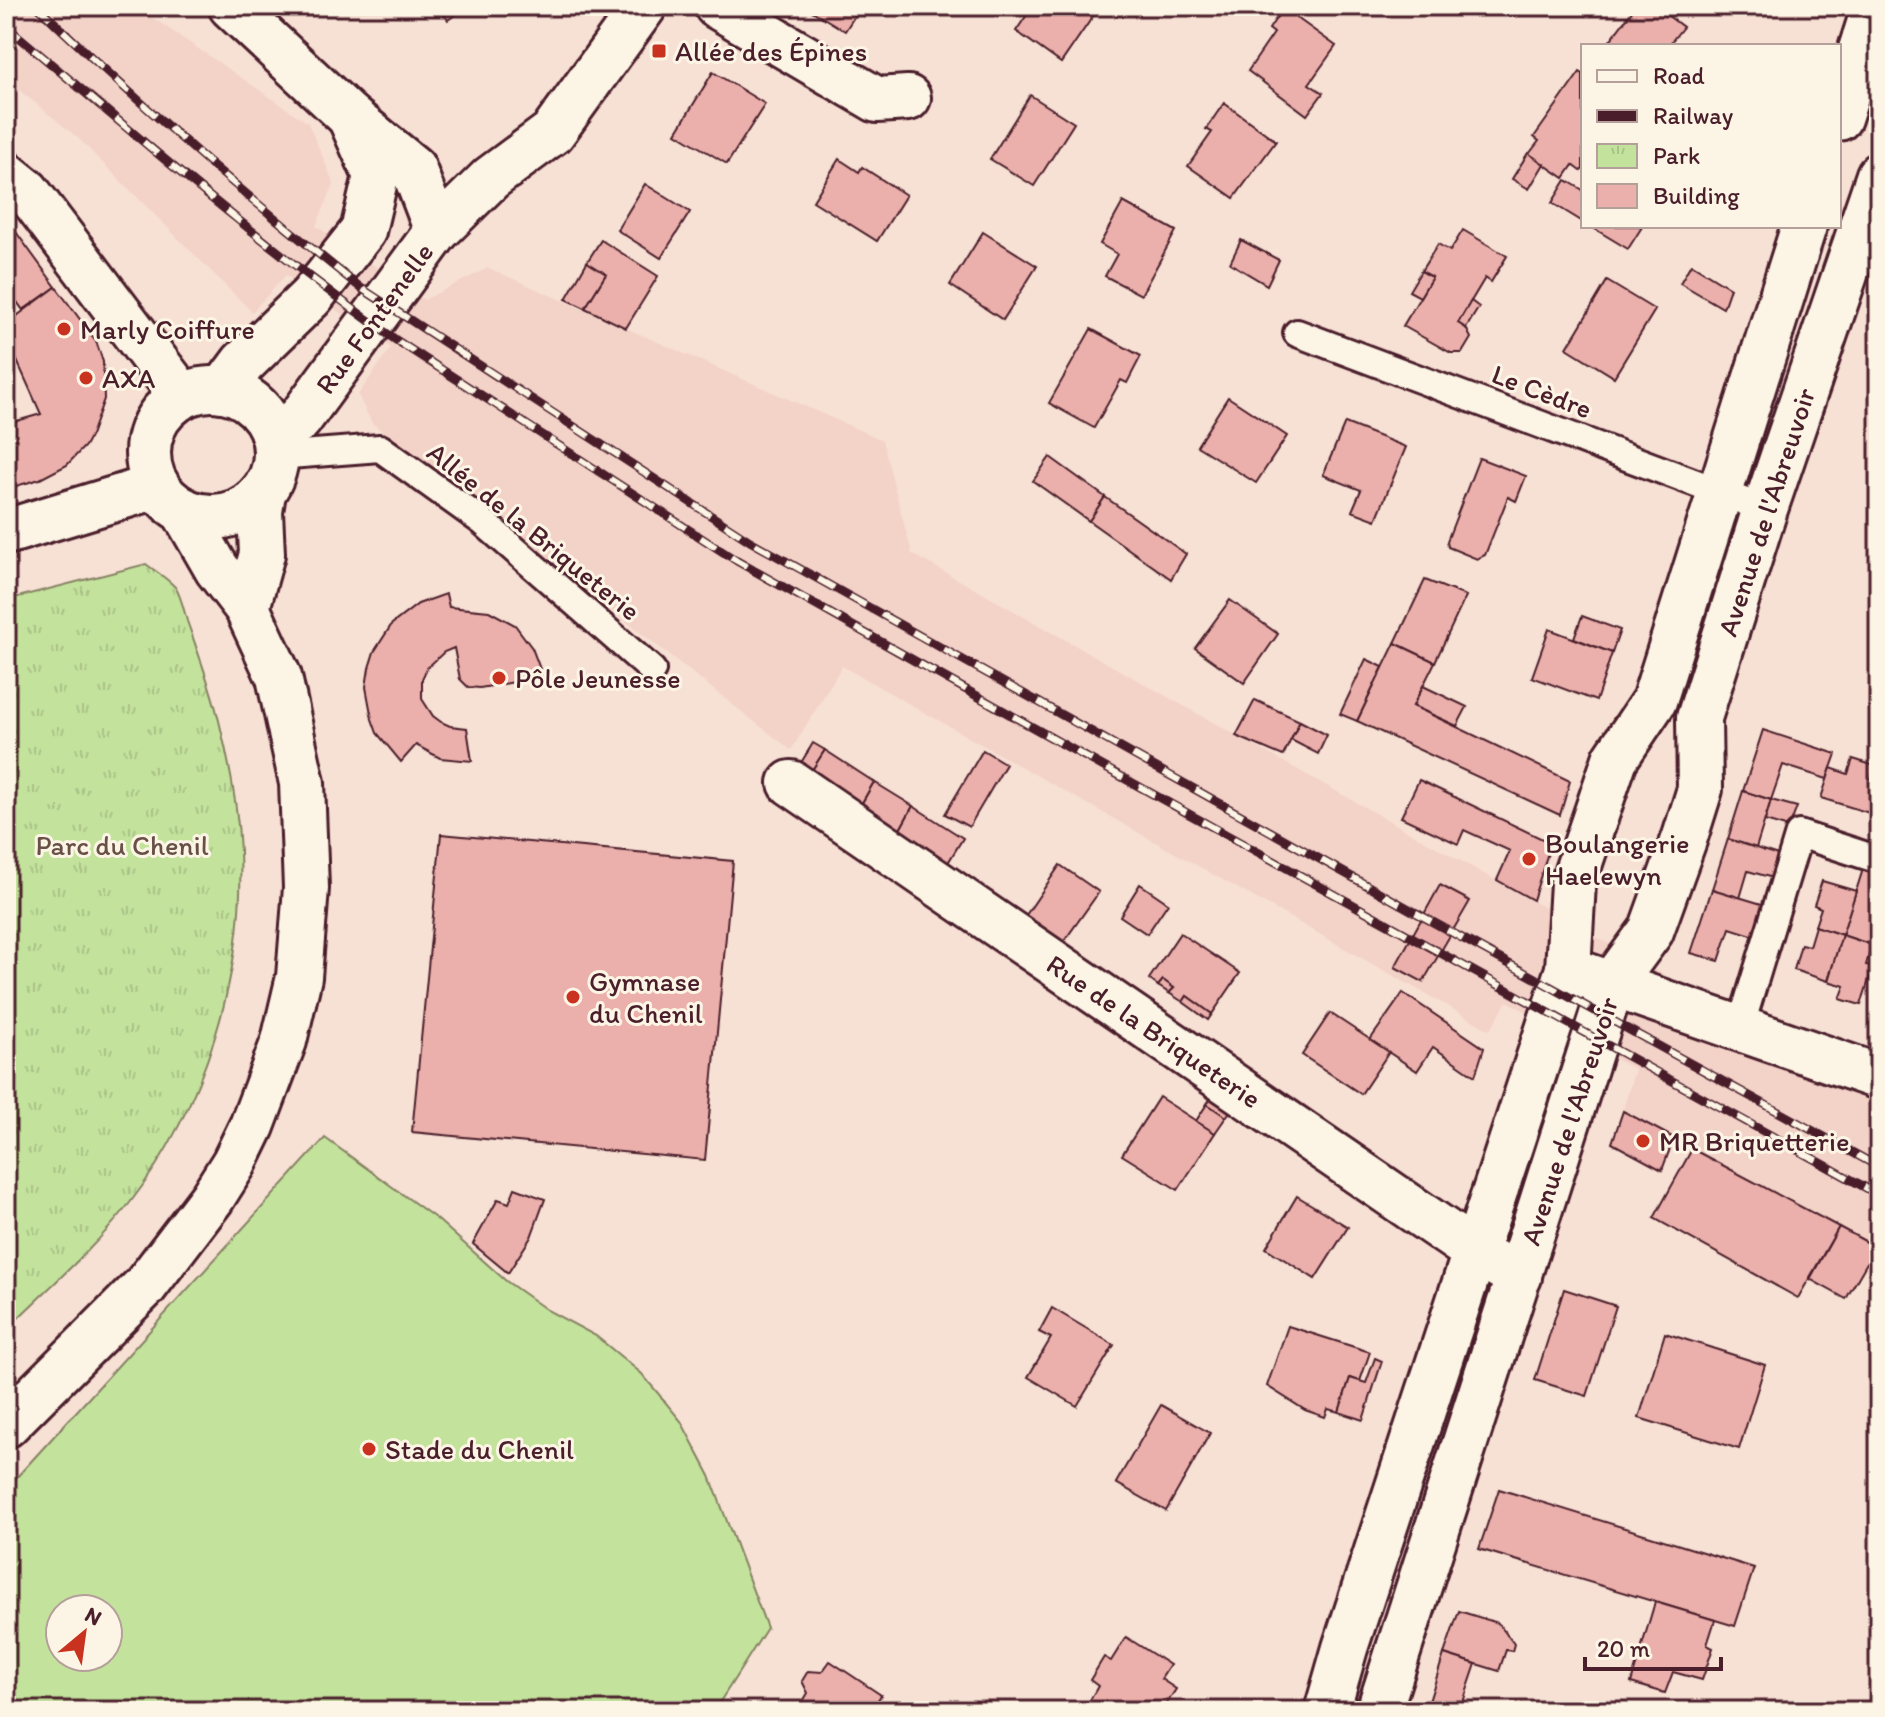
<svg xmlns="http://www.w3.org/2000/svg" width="1885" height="1717" font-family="Itim,sans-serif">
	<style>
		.built { fill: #f3d2c8 }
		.green { fill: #c3e39c; stroke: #868164; stroke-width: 2; fill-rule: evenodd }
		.park { fill: url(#park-tufts); stroke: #868164; stroke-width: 2 }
		.building { fill: #ebb0ab; stroke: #4a1f2b; stroke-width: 2 }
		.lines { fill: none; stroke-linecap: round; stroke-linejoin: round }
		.lane-casing { stroke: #4a1f2b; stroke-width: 32 }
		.street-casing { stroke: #4a1f2b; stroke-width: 50 }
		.secondary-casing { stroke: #4a1f2b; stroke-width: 50 }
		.lane { stroke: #fcf5e5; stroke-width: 26 }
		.street { stroke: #fcf5e5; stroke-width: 44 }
		.secondary { stroke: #fcf5e5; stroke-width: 44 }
		.rail-casing { stroke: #4a1f2b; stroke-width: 9 }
		.rail { stroke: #fcf5e5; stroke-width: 6; stroke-dasharray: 18; stroke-linecap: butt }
		.poi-dot { fill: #c8321e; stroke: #fcf5e5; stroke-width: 3 }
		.labels { text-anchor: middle; stroke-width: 6; stroke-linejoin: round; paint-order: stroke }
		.poi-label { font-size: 28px; fill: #4a1f2b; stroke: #fcf5e5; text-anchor: start }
		.street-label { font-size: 28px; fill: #4a1f2b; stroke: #fcf5e5 }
		.park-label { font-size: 28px; fill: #685047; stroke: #fcf5e5 }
	</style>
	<defs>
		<pattern id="park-tufts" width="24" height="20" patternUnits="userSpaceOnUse" patternTransform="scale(2)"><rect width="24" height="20" fill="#c3e39c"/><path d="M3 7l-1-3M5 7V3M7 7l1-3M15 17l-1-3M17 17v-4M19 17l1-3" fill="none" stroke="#a9c287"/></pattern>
	</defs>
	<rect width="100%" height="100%" fill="#f7e0d4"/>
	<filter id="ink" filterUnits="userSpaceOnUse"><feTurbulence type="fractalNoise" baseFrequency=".0125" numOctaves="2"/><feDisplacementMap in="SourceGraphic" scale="16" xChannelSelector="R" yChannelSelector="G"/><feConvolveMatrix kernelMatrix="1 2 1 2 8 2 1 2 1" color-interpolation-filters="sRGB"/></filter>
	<g filter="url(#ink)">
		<path class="built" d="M6,6H141L147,14L308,123L334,184L316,226L424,300L488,268L882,440L912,554L1668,977L1879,1091V1250L1623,1110L1635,1069L1507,1001L1490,1030L842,666L791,750L372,423L358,395L391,348L286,275L252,312L78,138L6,79Z"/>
		<path class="green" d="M325,1138L438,1220L506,1281L547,1310L596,1336L642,1374L681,1421L710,1476L767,1628L714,1711H6V1489ZM60,1609H108V1657H60Z"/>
		<path class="park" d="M146,564C155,571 167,578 175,587C181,595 184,611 187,621C199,655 212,690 220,725C230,766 238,809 240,851C245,975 205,1106 129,1204C93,1250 47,1289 6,1330V600Z"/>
		<g class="building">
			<path d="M437,6H468L448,20Z"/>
			<path d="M804,6H861L845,31Z"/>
			<path d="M1033,6H1100L1061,63L1016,31Z"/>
			<path d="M1636,6H1655L1683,27L1671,42L1676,46H1606Z"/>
			<path d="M1283,8L1336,46L1309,84L1323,93L1307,115L1248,71L1274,33L1269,29Z"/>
			<path d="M713,72L765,104L727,164L676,133Z"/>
			<path d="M1580,72L1583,74V169L1581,171L1573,165L1564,178L1529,154L1539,141L1534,137Z"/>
			<path d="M1030,95L1074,123L1034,186L990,159Z"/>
			<path d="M1224,103L1276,141L1234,198L1188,166L1212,132L1206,129Z"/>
			<path d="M1528,153L1544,164L1529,189L1512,179Z"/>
			<path d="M839,159L859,172L862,167L906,195L877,241L813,201Z"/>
			<path d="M1566,180L1583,190V222L1552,203Z"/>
			<path d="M645,184L690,212L661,258L617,230Z"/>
			<path d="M1123,202L1176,231L1141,295L1105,276L1117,254L1100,244Z"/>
			<path d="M6,218L16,232L6,239Z"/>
			<path d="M1590,226H1640L1642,227L1628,249Z"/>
			<path d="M1463,230L1507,256L1491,282L1485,278L1458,323L1466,328L1471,338L1462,353H1451L1403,326L1432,277L1421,271L1438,244L1450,251Z"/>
			<path d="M16,232L56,287L23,310L6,287V239Z"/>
			<path d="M983,232L1037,266L1003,320L950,285Z"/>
			<path d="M601,240L658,276L626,328L585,308L606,274L587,262Z"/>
			<path d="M1241,240L1279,260L1267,285L1230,263Z"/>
			<path d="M587,262L606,274L585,308L566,299Z"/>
			<path d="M1691,264L1730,288L1723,308L1680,283Z"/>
			<path d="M1421,271L1432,277L1420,297L1409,291Z"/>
			<path d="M1607,281L1655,310L1614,377L1567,348Z"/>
			<path d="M56,287L96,341L103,362L104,399L91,435L85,446L67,465L40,479L6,489V424L41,414L14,354L6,343V324Z"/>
			<path d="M1471,301L1479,307L1466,328L1458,323Z"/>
			<path d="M1091,329L1141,356L1127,383L1121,380L1094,428L1049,403Z"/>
			<path d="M1228,397L1287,436L1256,483L1197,446Z"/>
			<path d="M1345,423L1406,447L1376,520L1352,511L1361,490L1323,475Z"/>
			<path d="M1050,457L1105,497L1089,521L1033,481Z"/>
			<path d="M1479,458L1526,476L1516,501L1508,497L1485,555L1477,559L1448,547L1447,541Z"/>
			<path d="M1105,497L1186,554L1171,579L1089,521Z"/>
			<path d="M1425,580L1466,596L1435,662L1395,643Z"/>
			<path d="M446,594L449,607L489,611L515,625L532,648L543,677L480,688L468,687L460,679L454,648L444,652L427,668L422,679V699L433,716L441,722L450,726L467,728L472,761L440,758L416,745L401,762L377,733L372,719L366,687L369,668L374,652L392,624L418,604Z"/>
			<path d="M1230,600L1278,634L1244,683L1195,648Z"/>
			<path d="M1582,616L1620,630L1612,653L1574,638Z"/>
			<path d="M1549,629L1612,653L1596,701L1532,677Z"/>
			<path d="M1395,643L1435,662L1413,706L1570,781L1560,815L1357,721Z"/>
			<path d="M1366,659L1383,667L1357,721L1340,714Z"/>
			<path d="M1423,686L1467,707L1457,726L1413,706Z"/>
			<path d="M1255,700L1300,721L1283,756L1236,736Z"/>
			<path d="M1300,721L1327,735L1318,754L1291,740Z"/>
			<path d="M1763,730L1836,754L1827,779L1783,765L1771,800L1743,791Z"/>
			<path d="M813,743L825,750L807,778L796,771Z"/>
			<path d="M825,750L874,782L858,810L807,778Z"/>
			<path d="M983,750L1006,764L969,827L945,814Z"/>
			<path d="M1853,759L1875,766L1871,779L1879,782V816L1821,798L1831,768L1848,774Z"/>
			<path d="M1419,780L1551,843L1533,900L1497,880L1510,851L1464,830L1458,844L1401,817Z"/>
			<path d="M874,782L913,806L897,835L858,810Z"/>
			<path d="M1743,791L1771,800L1756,848L1728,839Z"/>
			<path d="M1771,800L1797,807L1789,828L1765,821Z"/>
			<path d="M913,806L963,838L946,866L897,835Z"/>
			<path d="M441,834L733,861L705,1160L412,1132Z"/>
			<path d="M1728,839L1781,856L1773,878L1748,871L1740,898L1712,889Z"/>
			<path d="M1060,865L1099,892L1062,944L1024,918Z"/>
			<path d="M1864,866L1879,870V926L1872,945L1842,935Z"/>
			<path d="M1822,881L1856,891L1842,935L1815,926L1821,908L1814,905Z"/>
			<path d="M1140,884L1168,903L1147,934L1120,916Z"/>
			<path d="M1440,885L1470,901L1423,982L1395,967Z"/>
			<path d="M1712,889L1765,905L1755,936L1730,928L1719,961L1691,953Z"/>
			<path d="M1815,926L1842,935L1828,981L1794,970L1801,944L1809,946Z"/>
			<path d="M1180,933L1240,973L1212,1014L1187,996L1183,1002L1169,993L1174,988L1163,980L1158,986L1149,979Z"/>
			<path d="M1842,935L1872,945L1866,965L1873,967L1861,1005L1840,999L1845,986L1828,981Z"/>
			<path d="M1163,980L1174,988L1169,993L1158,986Z"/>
			<path d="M1403,993L1484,1048L1475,1076L1433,1047L1417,1071L1370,1040Z"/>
			<path d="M1187,996L1212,1014L1208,1020L1183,1002Z"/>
			<path d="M1330,1013L1389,1052L1361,1094L1302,1055Z"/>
			<path d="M1215,1091L1235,1105L1226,1117L1207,1104Z"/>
			<path d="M1159,1097L1215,1133L1178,1190L1122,1155Z"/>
			<path d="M1207,1104L1226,1117L1215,1133L1196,1121Z"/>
			<path d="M1623,1111L1674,1138L1662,1170L1612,1143Z"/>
			<path d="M1692,1149L1839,1227L1798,1298L1654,1218Z"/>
			<path d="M515,1188L545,1199L531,1237L508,1273L473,1244L498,1199L509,1203Z"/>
			<path d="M1297,1196L1348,1227L1315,1279L1266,1248Z"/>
			<path d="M1839,1227L1876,1247L1846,1299L1810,1279Z"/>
			<path d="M1564,1289L1616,1306L1587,1396L1535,1380Z"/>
			<path d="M1052,1308L1114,1345L1077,1406L1028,1377L1051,1338L1039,1332Z"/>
			<path d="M1288,1326L1370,1352L1360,1381L1350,1378L1339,1412L1328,1409L1325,1417L1305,1410L1267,1386Z"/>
			<path d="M1665,1333L1765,1365L1739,1449L1639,1418Z"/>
			<path d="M1375,1358L1382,1361L1363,1420L1339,1412L1350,1378L1366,1383Z"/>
			<path d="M1161,1405L1210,1433L1166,1511L1116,1483Z"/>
			<path d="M1499,1489L1754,1568L1735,1626L1479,1549Z"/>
			<path d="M1655,1602L1715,1620L1707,1645L1713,1648L1702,1680L1673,1672L1665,1693L1631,1683Z"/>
			<path d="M1459,1611L1498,1623L1514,1644L1512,1651L1506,1650L1499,1671L1444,1654Z"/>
			<path d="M1126,1637L1170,1665L1161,1679L1176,1689L1162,1711H1089L1085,1709L1098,1686L1090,1680L1104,1657L1111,1661Z"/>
			<path d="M1444,1654L1476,1664L1460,1711H1426Z"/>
			<path d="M830,1661L881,1695L871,1711H804L799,1708L808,1693L802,1681L808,1671L822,1672Z"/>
		</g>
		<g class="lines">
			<g class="lane-casing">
				<g id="lane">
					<path d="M1297,333L1765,509"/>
					<path d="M276,456L380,448L483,522L652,670"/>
					<path d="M1740,1028L1799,834L1879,860"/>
				</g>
			</g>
			<g class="street-casing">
				<g id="street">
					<path d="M231,6L350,117L413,168L437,231"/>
					<path d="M717,6L877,100L908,98"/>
					<path d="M6,174L27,191L182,396"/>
					<circle cx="212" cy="453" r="64"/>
					<path d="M223,390L243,363L311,297L363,231L376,176L350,117"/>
					<path d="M273,434L299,420L437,231L491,178L553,132L644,6"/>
					<path d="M6,532L157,486"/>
					<path d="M247,608L262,554L260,512L263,492"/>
					<path d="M791,783L1474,1251L1519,1277"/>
					<path d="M1568,969L1879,1077"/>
					<path d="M6,1425L145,1286L212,1198L234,1163L252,1126L284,1041L299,977L306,888L302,783L279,677L247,608L217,569L183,510"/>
				</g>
			</g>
			<g class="secondary-casing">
				<g id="secondary">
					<path d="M1839,118L1875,6"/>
					<path d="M1327,1711L1345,1648L1568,969L1573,883L1615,759L1654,701L1804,226"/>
					<path d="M1379,1711L1612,984L1651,931L1685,837L1700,789L1699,718L1765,509L1879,175"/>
				</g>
			</g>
			<use href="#lane" class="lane"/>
			<use href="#street" class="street"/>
			<use href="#secondary" class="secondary"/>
			<g class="rail-casing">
				<g id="rail">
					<path d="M37,6C140,105 249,199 361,288L750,541L1411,910L1879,1167"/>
					<path d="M6,26C134,133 260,244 396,340L737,561L1084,756L1879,1195"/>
				</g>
			</g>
			<use href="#rail" class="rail"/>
		</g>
	</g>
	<g class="poi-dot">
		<rect x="651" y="43" width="16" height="16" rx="4"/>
		<circle cx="64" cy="329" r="8"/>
		<circle cx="86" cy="378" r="8"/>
		<circle cx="499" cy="678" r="8"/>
		<circle cx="1529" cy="859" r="8"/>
		<circle cx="573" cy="997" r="8"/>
		<circle cx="1643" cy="1141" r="8"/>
		<circle cx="369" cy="1449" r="8"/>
	</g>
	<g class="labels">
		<g class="poi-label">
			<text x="675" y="61">Allée des Épines</text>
			<text x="80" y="339">Marly Coiffure</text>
			<text x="102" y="388">AXA</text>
			<text x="515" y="688">Pôle Jeunesse</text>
			<text x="1545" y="853">Boulangerie<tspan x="1545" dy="32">Haelewyn</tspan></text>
			<text x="589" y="991">Gymnase<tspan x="589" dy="32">du Chenil</tspan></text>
			<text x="1659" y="1151">MR Briquetterie</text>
			<text x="385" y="1459">Stade du Chenil</text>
		</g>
		<g class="street-label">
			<text transform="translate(374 318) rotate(-54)" y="10">Rue Fontenelle</text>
			<text transform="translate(1542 391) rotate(21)" y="10">Le Cèdre</text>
			<text transform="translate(1766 512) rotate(-72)" y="10">Avenue de l'Abreuvoir</text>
			<text transform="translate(534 531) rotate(39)" y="10">Allée de la Briqueterie</text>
			<text transform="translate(1154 1031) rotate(34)" y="10">Rue de la Briqueterie</text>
			<text transform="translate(1569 1121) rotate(-72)" y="10">Avenue de l'Abreuvoir</text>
		</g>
		<g class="park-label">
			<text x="122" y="855">Parc du Chenil</text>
		</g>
	</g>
	<rect width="1885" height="1717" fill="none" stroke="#fcf5e5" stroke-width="32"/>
	<rect x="16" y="16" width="1853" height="1685" fill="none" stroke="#4a1f2b" stroke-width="3" filter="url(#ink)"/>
	<rect x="1581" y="44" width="260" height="184" fill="#fcf5e5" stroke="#b59f9b" stroke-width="2"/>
	<rect x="1597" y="70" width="40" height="12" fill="#fcf5e5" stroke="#b59f9b" stroke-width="2"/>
	<text x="1653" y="84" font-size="24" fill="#4a1f2b">Road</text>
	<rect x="1597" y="110" width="40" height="12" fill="#4a1f2b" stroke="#b59f9b" stroke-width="2"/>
	<text x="1653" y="124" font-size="24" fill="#4a1f2b">Railway</text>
	<rect x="1597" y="144" width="40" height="24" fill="url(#park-tufts)" stroke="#b59f9b" stroke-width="2"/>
	<text x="1653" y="164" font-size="24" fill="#4a1f2b">Park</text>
	<rect x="1597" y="184" width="40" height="24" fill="#ebb0ab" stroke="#b59f9b" stroke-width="2"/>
	<text x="1653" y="204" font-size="24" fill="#4a1f2b">Building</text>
	<g transform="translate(84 1633) rotate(29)"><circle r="38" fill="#fcf5e5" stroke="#b59f9b" stroke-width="2"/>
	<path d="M0-6L14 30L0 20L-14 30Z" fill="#c8321e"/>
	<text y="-12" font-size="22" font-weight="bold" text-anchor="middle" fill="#4a1f2b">N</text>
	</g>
	<path d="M1585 1657v12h136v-12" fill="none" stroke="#4a1f2b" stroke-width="4"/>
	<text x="1597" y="1657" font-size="24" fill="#4a1f2b" stroke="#fcf5e5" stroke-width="6" paint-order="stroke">20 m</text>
</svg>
